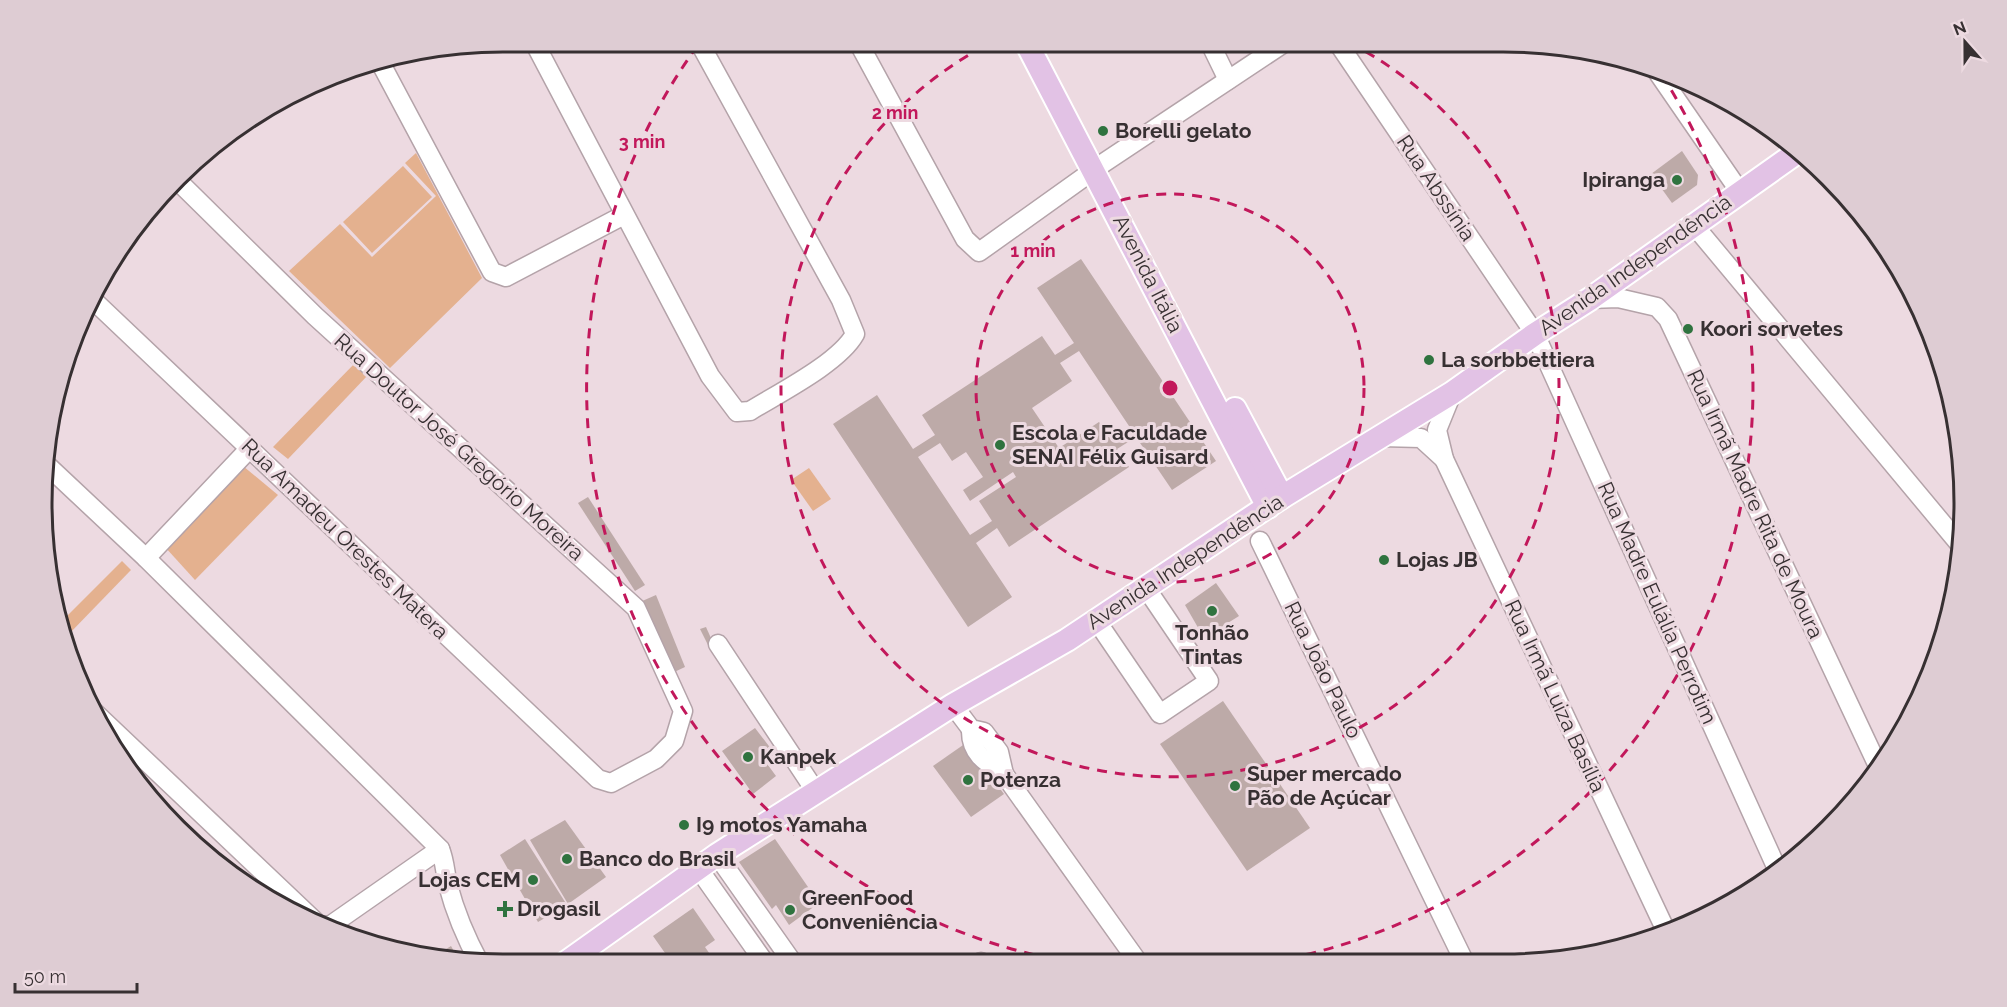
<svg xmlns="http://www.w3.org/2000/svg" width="2007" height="1007" font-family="Raleway,sans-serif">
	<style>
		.green { fill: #e4b18f }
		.building { fill: #bdaaa8; fill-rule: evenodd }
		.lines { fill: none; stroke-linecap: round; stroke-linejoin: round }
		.minor-casing { stroke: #b4a3a9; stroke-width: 21 }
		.major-casing { stroke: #fff; stroke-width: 26 }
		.minor { stroke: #fff; stroke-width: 18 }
		.major { stroke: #e2c2e5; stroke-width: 22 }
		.ring { fill: none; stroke: #c2185b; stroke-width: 3; stroke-dasharray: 10 8 }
		.poi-dot { fill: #2f733f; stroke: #eddae1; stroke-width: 2 }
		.labels { text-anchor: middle; stroke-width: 6; stroke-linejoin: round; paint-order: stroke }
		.poi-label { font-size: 21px; font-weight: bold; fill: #373032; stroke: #eddae1; text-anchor: start }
		.street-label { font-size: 21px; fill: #373032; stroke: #eddae1 }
		.rim { fill: none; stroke: #373032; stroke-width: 3 }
		.centre { fill: #c2185b; stroke: #eddae1; stroke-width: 3 }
		.ring-label { font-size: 18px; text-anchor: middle; font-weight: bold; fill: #c2185b; stroke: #eddae1; stroke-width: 6; stroke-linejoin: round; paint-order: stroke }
	</style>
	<rect width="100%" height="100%" fill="#eddae1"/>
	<g class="green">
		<path d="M416,153L482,278L390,368L289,271L340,224L372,257L436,196L405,163Z"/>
		<path d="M403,166L432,197L372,253L343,222Z"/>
		<path d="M356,362L368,375L288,459L273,447Z"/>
		<path d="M243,466L278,495L195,580L165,547Z"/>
		<path d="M809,468L831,499L813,511L791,480Z"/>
		<path d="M122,561L131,570L68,635L63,620Z"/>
	</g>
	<g class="building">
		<path d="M1682,151L1698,175L1697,185L1672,203L1651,174Z"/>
		<path d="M1081,259L1216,461L1172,490L1136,437L1117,449L1129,467L1009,547L997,528L976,543L1012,597L968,627L833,424L877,395L913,449L935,435L922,415L1042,336L1055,355L1074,343L1037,288ZM1079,351L1131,429L1112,441L1099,422L1059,448L1032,408L1072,381L1060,363ZM940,443L952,461L966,452L983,477L963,490L970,501L1013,472L1016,477L979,501L992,521L970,535L918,457Z"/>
		<path d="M588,497L645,585L635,591L578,503Z"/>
		<path d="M1216,583L1239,616L1204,638L1185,605Z"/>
		<path d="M656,595L685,667L670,674L640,602Z"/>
		<path d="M706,627L714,645L709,647L700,629Z"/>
		<path d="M1223,701L1310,828L1247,871L1160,744Z"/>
		<path d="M755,728L775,754L765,761L776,776L753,794L722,751Z"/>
		<path d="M966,743L1004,794L971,817L933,766Z"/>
		<path d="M565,820L606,877L568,904L530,840Z"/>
		<path d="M525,839L567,905L538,922L500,855Z"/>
		<path d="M775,839L819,903L789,925L776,905L772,909L739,862Z"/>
		<path d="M693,908L715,940L705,947L716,963H672L653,936Z"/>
		<path d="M451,946L460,962L433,957Z"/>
		<path d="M410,947L414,954L402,952Z"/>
	</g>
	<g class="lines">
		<g class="minor-casing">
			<g id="minor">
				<path d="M534,42L710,376L737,412L750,411C779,393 839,363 855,334L841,300L699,42"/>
				<path d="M858,42L965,239L979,252L1105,162L1284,43"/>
				<path d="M1210,43L1228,80"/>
				<path d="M1338,43L1535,334L1778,871"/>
				<path d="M380,62L492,272L506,277L624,215"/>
				<path d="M1656,70L1740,192"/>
				<path d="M1693,224L1962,547"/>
				<path d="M92,299L598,779L611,783L656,759L674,741L683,711L636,608L315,316L180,183"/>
				<path d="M1590,299L1618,298L1657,307L1668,319L1878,766"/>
				<path d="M1452,393L1437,430L1444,459L1667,933"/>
				<path d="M1381,437L1421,438L1444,459"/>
				<path d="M49,467L146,558L440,849C445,861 445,873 448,885C455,912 467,940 480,964"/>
				<path d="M1260,541L1464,961"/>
				<path d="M146,558L250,448"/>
				<path d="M1096,620L1160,714L1209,681L1146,588"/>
				<path d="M718,644L816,792"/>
				<path d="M953,705L971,729L984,732L999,752L1004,774"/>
				<path d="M89,707L319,925"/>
				<path d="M971,729C970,753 985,762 1004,774L1138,962"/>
				<path d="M717,855L793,963"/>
				<path d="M698,868L765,963"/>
				<path d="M322,926L331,925L440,849"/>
				<path d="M981,962L982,963"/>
			</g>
		</g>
		<g class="major-casing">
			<g id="major">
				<path d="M1026,42L1268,507"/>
				<path d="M1235,409L1282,497"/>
				<path d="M564,964L717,855L953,705L1067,640L1282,497L1452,393L1535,334L1590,299L1799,151"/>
			</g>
		</g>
		<use href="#minor" class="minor"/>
		<use href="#major" class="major"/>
	</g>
	<g class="ring">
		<circle cx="1170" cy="388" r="194"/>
		<path d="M1350 43A389 389 0 1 1 990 43"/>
		<path d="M1069 962A583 583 0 0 1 698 45M1662 75A583 583 0 0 1 1276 961"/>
	</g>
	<g class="poi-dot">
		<circle cx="1103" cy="131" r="6"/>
		<circle cx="1677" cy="180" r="6"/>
		<circle cx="1688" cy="329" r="6"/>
		<circle cx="1429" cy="360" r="6"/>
		<circle cx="1000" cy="445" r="6"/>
		<circle cx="1384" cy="560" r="6"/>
		<circle cx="1212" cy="611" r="6"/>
		<circle cx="748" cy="757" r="6"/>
		<circle cx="968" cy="780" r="6"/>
		<circle cx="1235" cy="786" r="6"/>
		<circle cx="684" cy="825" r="6"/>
		<circle cx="567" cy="859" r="6"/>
		<circle cx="533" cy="880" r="6"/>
		<path d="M502 900h6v6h6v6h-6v6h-6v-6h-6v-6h6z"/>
		<circle cx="790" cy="910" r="6"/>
	</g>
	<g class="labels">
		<g class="poi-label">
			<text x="1115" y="138">Borelli gelato</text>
			<text x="1665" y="187" text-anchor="end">Ipiranga</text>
			<text x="1700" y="336">Koori sorvetes</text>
			<text x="1441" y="367">La sorbbettiera</text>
			<text x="1012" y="440">Escola e Faculdade<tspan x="1012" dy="24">SENAI Félix Guisard</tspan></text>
			<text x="1396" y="567">Lojas JB</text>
			<text x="1212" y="640" text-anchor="middle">Tonhão<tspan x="1212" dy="24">Tintas</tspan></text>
			<text x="760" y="764">Kanpek</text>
			<text x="1247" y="781">Super mercado<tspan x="1247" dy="24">Pão de Açúcar</tspan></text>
			<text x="980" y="787">Potenza</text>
			<text x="696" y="832">I9 motos Yamaha</text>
			<text x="579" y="866">Banco do Brasil</text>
			<text x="521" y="887" text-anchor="end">Lojas CEM</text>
			<text x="802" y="905">GreenFood<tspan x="802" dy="24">Conveniência</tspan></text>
			<text x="517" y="916">Drogasil</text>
		</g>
		<g class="street-label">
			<text transform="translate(1436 188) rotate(56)" y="7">Rua Abssínia</text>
			<text transform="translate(1635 265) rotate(-35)" y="7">Avenida Independência</text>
			<text transform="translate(1148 274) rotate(63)" y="7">Avenida Itália</text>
			<text transform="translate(459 447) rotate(42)" y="7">Rua Doutor José Gregório Moreira</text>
			<text transform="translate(1755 504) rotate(65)" y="7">Rua Irmã Madre Rita de Moura</text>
			<text transform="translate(345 539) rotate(44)" y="7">Rua Amadeu Orestes Matera</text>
			<text transform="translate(1185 562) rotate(-33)" y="7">Avenida Independência</text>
			<text transform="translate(1657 603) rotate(66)" y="7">Rua Madre Eulália Perrotim</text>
			<text transform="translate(1323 670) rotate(64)" y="7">Rua João Paulo</text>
			<text transform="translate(1555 696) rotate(65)" y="7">Rua Irmã Luiza Basília</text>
		</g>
	</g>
	<path d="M0 0H2007V1007H0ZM503 52H1503A451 451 0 0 1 1954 503V503A451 451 0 0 1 1503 954H503A451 451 0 0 1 52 503V503A451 451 0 0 1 503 52Z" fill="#deccd3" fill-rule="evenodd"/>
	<path class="rim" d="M503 52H1503A451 451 0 0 1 1954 503V503A451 451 0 0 1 1503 954H503A451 451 0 0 1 52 503V503A451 451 0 0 1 503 52Z"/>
	<circle cx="1170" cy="388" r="9" class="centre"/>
	<g class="ring-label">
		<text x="895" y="119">2 min</text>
		<text x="642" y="148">3 min</text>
		<text x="1033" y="257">1 min</text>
	</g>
	<g transform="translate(1965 42) rotate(339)" stroke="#eddae1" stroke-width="4.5" paint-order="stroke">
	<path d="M0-4.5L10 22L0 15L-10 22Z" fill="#373032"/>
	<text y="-9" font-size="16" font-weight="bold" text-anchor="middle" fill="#373032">N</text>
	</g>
	<path d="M15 983v9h122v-9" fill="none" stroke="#373032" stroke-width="3"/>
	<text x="24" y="983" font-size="18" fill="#373032" stroke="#eddae1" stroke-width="4.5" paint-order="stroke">50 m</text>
</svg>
